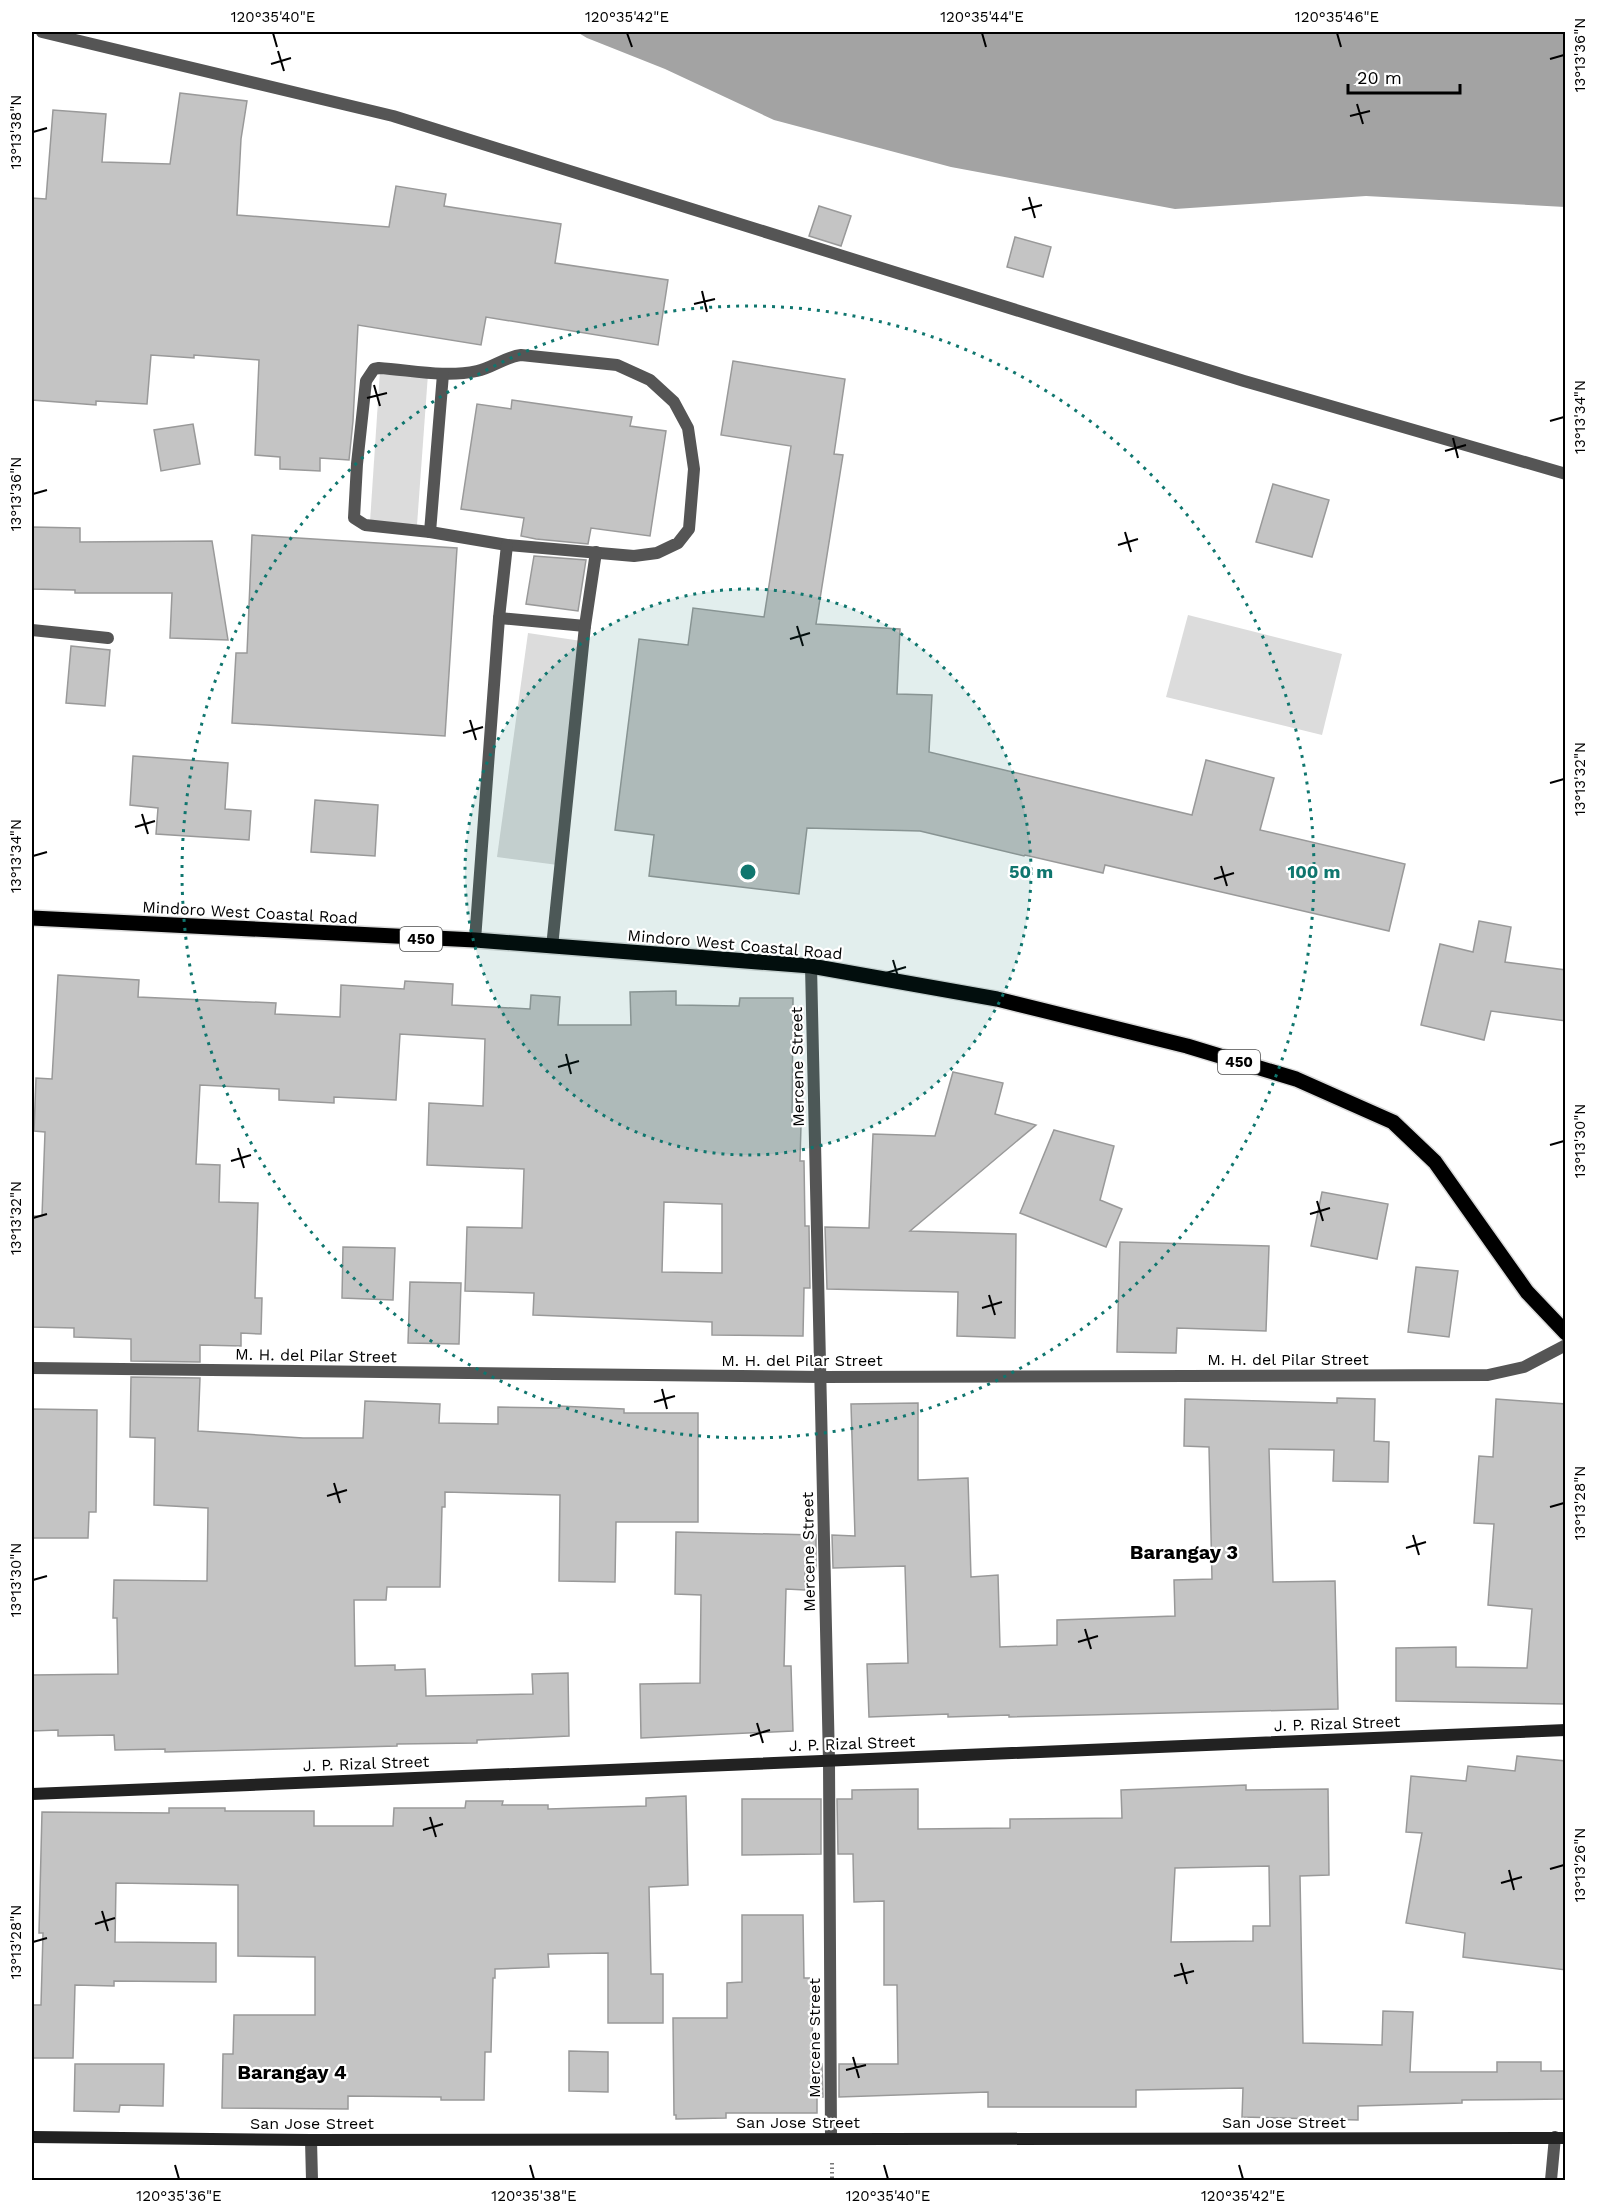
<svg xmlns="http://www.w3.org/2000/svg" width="1597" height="2212" font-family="'Work Sans',sans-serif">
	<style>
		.green { fill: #dcdcdc }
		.water { fill: #a3a3a3 }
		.building { fill: #c4c4c4; stroke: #999; stroke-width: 1.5; fill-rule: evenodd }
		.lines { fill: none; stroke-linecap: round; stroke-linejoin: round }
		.primary-casing { stroke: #dbdbdb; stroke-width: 18 }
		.path { stroke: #777; stroke-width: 4; stroke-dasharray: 1.5 3; stroke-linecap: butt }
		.lane { stroke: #555; stroke-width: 12 }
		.street { stroke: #555; stroke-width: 12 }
		.secondary { stroke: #222; stroke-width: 12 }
		.primary { stroke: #000; stroke-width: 15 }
		.ticks { fill: none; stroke: #000; stroke-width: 2 }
		.ring { fill: none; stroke: #0f766e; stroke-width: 3; stroke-dasharray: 3 6 }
		.labels { text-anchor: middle; stroke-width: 4.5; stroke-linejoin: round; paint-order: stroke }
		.shield { fill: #fff; stroke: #4c4c4c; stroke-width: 1.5 }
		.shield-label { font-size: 15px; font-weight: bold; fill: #000 }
		.street-label { font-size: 16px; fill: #000; stroke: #fff }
		.quarter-label { font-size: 20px; font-weight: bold; fill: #000; stroke: #fff }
		.centre { fill: #0f766e; stroke: #fff; stroke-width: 3 }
		.ring-label { font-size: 18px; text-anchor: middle; font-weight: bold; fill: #0f766e; stroke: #fff; stroke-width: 4.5; stroke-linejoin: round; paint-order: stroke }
		.neatline { fill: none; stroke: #000; stroke-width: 2 }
		.ticks-label { font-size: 15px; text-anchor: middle; fill: #000 }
	</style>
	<rect width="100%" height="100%" fill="#fff"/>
	<g class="green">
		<path d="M380,371L428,374L417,525L370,522Z"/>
		<path d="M1188,615L1342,654L1322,735L1166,697Z"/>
		<path d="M528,633L588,642L558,865L497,857Z"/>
	</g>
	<path class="water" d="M577,32H1565V207L1366,196L1175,209L951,167L774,120L665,69L587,38Z"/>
	<g class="building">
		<path d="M180,93L247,101L241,139L237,215L389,227L396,186L446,194L444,206L561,224L555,263L668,280L658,345L486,317L481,345L358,325L353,421L349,460L320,458V471L280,469V457L255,455L259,360L194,355V358L151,355L147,404L96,401V405L32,400V198L46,199L53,110L106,114L102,162L170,164Z"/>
		<path d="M819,206L851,216L841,246L809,236Z"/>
		<path d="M1015,237L1051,247L1043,277L1007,267Z"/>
		<path d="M733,361L845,379L834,454L843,455L816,624L900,629L897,694L932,695L929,752L1192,815L1206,760L1274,778L1260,830L1405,864L1389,931L1105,865L1103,873L1025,855L1024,856L920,831L807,828L799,894L649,876L654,835L615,830L639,639L688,645L693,608L764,617L791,446L721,435Z"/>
		<path d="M512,400L632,417L630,426L666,431L650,536L591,528L588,544L536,539L521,536L524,518L461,509L477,404L511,409Z"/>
		<path d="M193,424L200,464L161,471L154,430Z"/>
		<path d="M1273,484L1329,500L1312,557L1256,542Z"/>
		<path d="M32,527L80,528V542L212,541L228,640L170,638L172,593H75V590L32,589Z"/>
		<path d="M252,535L457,548L445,736L232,723L236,653H247Z"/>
		<path d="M534,556L586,560L578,611L526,604Z"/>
		<path d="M71,646L110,650L105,706L66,703Z"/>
		<path d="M133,756L228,763L225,809L251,811L249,840L156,834L158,808L130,805Z"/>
		<path d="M315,800L378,805L375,856L311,852Z"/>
		<path d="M1479,921L1511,927L1505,962L1566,970V1021L1491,1011L1484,1040L1421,1025L1440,944L1473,952Z"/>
		<path d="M58,975L139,980L138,997L276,1003L275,1014L340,1017L341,985L404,989L405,981L453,984L452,1005L530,1009L531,995L560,997L558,1025H631L630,992L676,991V1005L739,1006L740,998H793L792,1125H801L800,1161H804L805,1226H809L810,1288H804L803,1336L712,1335V1322L533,1315L534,1293L465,1291L467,1227L522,1228L524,1169L427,1165L429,1103L483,1106L485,1039L400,1034L396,1100L334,1097V1103L279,1100V1089L200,1085L196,1164L220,1165L219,1202L258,1203L255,1298H262L261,1334L241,1333V1346L200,1345V1362L131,1361V1339L74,1337V1328L32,1327V1216H42L45,1132L34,1131L36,1078L52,1079ZM664,1202L722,1204V1273L662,1272Z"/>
		<path d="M953,1072L1003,1083L995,1114L1036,1125L910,1231L1016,1234L1015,1338L957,1336L958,1292L827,1289L825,1227L869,1228L873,1134L935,1136Z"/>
		<path d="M1054,1130L1114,1146L1100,1200L1122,1209L1106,1247L1020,1213Z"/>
		<path d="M1322,1192L1388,1204L1377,1259L1311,1246Z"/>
		<path d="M1120,1242L1269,1246L1266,1331L1177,1328L1176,1353L1117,1352Z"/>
		<path d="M343,1247L395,1248L393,1300L342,1298Z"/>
		<path d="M1416,1267L1458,1271L1449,1337L1408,1332Z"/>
		<path d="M410,1282L461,1283L459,1344L408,1343Z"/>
		<path d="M131,1377L200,1378L198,1431L303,1438H363L365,1401L440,1404L439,1423L498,1424V1407L559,1408V1406L624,1409V1413H698V1522H616L615,1582L559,1581L560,1495L445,1492V1507H442L440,1587H387L386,1600H354L355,1666L395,1665V1670L425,1669L426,1696L533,1694L532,1674L568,1673L569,1736L477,1740V1743L397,1744V1746L165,1752V1749L115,1750L114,1735L58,1736V1730L32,1731V1675L118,1674L117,1618H113L114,1580L207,1581L208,1508L154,1505L155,1438L130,1437Z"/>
		<path d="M1337,1398L1375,1399L1374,1441L1389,1442L1388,1482L1333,1481L1334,1450L1269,1449L1273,1582L1335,1581L1338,1709L1009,1717V1715L948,1717V1714L869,1717L867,1664L908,1663L905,1566L833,1568L832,1535L855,1536L851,1404L918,1403V1480L968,1478L971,1577L998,1575L1000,1647L1057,1645V1620L1175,1616L1174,1580L1212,1579L1209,1447L1184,1446L1185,1399L1337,1403Z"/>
		<path d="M1496,1399L1566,1404V1704L1396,1701V1648L1456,1647V1667L1527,1668L1532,1609L1488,1605L1494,1524L1474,1523L1479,1456L1493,1457Z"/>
		<path d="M32,1409L97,1410L96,1512H89L88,1538H32Z"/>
		<path d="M676,1532L816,1535V1569H805V1590L786,1589L784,1666H791L793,1731L641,1738L640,1684L700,1683L701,1595L675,1594Z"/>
		<path d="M1517,1756L1566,1761V1970L1463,1957L1465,1933L1406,1923L1422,1833L1406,1832L1411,1776L1466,1781L1468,1766L1515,1771Z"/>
		<path d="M1246,1785V1790L1328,1789L1329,1875L1300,1876L1303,2043L1382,2045L1383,2011L1413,2012L1410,2072H1497V2062H1541V2071H1566V2099L1462,2100V2103L1358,2106V2120L1242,2117L1243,2088L1136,2090V2107H988V2092L839,2097V2064H898L897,1985H884V1901L854,1902L853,1854H838L837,1799H852V1790L918,1789V1829L1010,1828V1819L1122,1818L1121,1790ZM1269,1866L1270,1926H1253V1941L1171,1942L1175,1868Z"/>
		<path d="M686,1796L688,1885L649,1887L651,1974H663V2023H608V1953L548,1954L549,1967L495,1969V1978H493L491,2052H485L484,2100H441V2097L348,2096V2109L222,2108L223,2054H233L234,2015H315V1957L238,1956V1885L116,1883L115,1942L216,1943V1982L114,1981V1986L75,1985L73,2058H32V2005H41L43,1933H39L42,1812L169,1813V1808H225V1811H314V1826H393L394,1808H465L466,1801H503L502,1805H548V1809L646,1806V1798Z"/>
		<path d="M742,1799H821V1854L742,1855Z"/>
		<path d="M742,1915H803L804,1978H813L812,2058H817V2064H822L823,2097H817V2113H726V2118L676,2119V2115H674L673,2018H727V1983L742,1982Z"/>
		<path d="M569,2051L608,2052V2092L569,2091Z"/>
		<path d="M75,2064H164L163,2106L120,2105L119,2112L74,2111Z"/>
	</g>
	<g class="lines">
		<g class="primary-casing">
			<path id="primary" d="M32,918L475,940L811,966L997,999L1187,1046L1296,1079L1393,1122L1435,1162L1527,1292L1566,1333"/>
		</g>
		<path class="path" d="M832,2163V2180"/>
		<g class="lane">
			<path d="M521,355L617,365L650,380L674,402L688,428L694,469L689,529L678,543L657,553L634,556L507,545L430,532L365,525L354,518L357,464L366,381L374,369L379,368C411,370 445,378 477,371C492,368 505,357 521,355Z"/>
			<path d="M430,532L443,374"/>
			<path d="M499,618L585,626"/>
			<path d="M475,940L499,618L507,545"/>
			<path d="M552,947L585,626L596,552"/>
		</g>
		<g class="street">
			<path d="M42,32L393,116L1244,381L1566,474"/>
			<path d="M32,630L108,638"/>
			<path d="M811,966L829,1761L831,2139"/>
			<path d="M32,1368L821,1377L1488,1375L1524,1367L1566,1345"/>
			<path d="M311,2140L312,2180"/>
			<path d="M1551,2180L1555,2137"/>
		</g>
		<g class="secondary">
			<path d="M32,1794L1566,1730"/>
			<path d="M32,2137L311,2140L1566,2138"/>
		</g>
		<use href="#primary" class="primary"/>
	</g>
	<path class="ticks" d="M273,33L277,47M627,33L632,47M982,33L986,47M1337,33L1341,47M278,51L284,71M1550,59L1564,55M271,64L291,58M1357,104L1363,124M1350,116L1370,111M33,132L47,128M1029,197L1035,218M1022,210L1042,205M702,291L707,312M694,304L715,299M374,385L380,406M367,398L387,393M1550,421L1564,417M1453,438L1458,458M1445,451L1466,445M33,494L47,490M1125,532L1131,552M1118,545L1138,539M797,626L803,646M790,639L810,633M470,720L476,740M463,733L483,727M1550,783L1564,779M142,814L148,834M135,827L155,821M33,856L47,852M1221,866L1227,886M1214,879L1234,873M893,960L899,980M886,973L906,967M566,1054L571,1074M558,1067L579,1061M1550,1145L1564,1141M238,1148L244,1168M231,1161L251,1155M1317,1201L1323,1221M1310,1214L1330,1208M33,1218L47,1214M989,1295L995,1315M982,1308L1002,1302M662,1389L667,1409M654,1402L675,1396M334,1483L340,1503M327,1496L347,1490M1550,1507L1564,1503M1413,1535L1419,1555M1406,1548L1426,1542M33,1580L47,1576M1085,1629L1091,1649M1078,1642L1098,1636M757,1723L763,1743M750,1736L770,1730M430,1817L436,1837M423,1830L443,1824M1550,1869L1564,1865M1509,1870L1514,1890M1501,1883L1522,1877M102,1911L108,1931M95,1924L115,1918M33,1942L47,1938M1181,1963L1187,1984M1174,1976L1194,1971M853,2057L859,2078M846,2070L866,2065M175,2165L179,2179M530,2165L534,2179M884,2165L888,2179M1239,2165L1243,2179"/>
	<circle cx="748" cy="872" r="283" fill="#0f766e" fill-opacity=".12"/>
	<g class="ring">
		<circle cx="748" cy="872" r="283"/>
		<circle cx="748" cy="872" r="566"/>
	</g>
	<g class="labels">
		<g class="shield">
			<rect x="400" y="927" width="42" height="24" rx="4.5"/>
			<rect x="1218" y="1050" width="42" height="24" rx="4.5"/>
		</g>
		<g class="shield-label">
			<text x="421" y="944">450</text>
			<text x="1239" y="1067">450</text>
		</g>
		<g class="street-label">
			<text transform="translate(250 912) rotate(3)" y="6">Mindoro West Coastal Road</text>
			<text transform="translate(735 944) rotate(5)" y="6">Mindoro West Coastal Road</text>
			<text transform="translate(797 1067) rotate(-91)" y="6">Mercene Street</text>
			<text transform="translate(316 1355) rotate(1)" y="6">M. H. del Pilar Street</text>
			<text x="1288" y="1365">M. H. del Pilar Street</text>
			<text x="802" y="1366">M. H. del Pilar Street</text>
			<text transform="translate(808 1552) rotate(-91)" y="6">Mercene Street</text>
			<text transform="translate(1337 1723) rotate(-2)" y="6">J. P. Rizal Street</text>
			<text transform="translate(852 1743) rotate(-2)" y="6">J. P. Rizal Street</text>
			<text transform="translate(366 1763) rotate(-2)" y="6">J. P. Rizal Street</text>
			<text transform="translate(814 2038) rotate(-90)" y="6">Mercene Street</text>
			<text x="798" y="2128">San Jose Street</text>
			<text x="1284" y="2128">San Jose Street</text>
			<text x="312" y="2129">San Jose Street</text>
		</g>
		<g class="quarter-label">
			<text x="1184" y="1559">Barangay 3</text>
			<text x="292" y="2079">Barangay 4</text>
		</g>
	</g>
	<circle cx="748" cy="872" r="9" class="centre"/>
	<g class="ring-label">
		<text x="1031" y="878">50 m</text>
		<text x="1314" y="878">100 m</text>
	</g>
	<rect width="1597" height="2212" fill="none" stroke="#ffffff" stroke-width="66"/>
	<path d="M1348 84v9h112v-9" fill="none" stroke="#000000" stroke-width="3"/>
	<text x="1357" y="84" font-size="18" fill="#000000" stroke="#ffffff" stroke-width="4.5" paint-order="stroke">20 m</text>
	<rect x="33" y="33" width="1531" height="2146" class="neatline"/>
	<g class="ticks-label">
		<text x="273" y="22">120°35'40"E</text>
		<text x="627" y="22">120°35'42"E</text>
		<text x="982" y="22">120°35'44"E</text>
		<text x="1337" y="22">120°35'46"E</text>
		<text transform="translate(1580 55) rotate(-90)" y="5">13°13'36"N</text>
		<text transform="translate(16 132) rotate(-90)" y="5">13°13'38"N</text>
		<text transform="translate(1580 417) rotate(-90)" y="5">13°13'34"N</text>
		<text transform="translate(16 494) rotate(-90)" y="5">13°13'36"N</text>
		<text transform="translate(1580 779) rotate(-90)" y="5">13°13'32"N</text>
		<text transform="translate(16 856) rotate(-90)" y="5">13°13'34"N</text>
		<text transform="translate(1580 1141) rotate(-90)" y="5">13°13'30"N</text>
		<text transform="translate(16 1218) rotate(-90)" y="5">13°13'32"N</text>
		<text transform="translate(1580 1503) rotate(-90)" y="5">13°13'28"N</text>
		<text transform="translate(16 1580) rotate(-90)" y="5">13°13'30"N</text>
		<text transform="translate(1580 1865) rotate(-90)" y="5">13°13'26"N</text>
		<text transform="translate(16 1942) rotate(-90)" y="5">13°13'28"N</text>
		<text x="179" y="2201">120°35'36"E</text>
		<text x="534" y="2201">120°35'38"E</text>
		<text x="888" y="2201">120°35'40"E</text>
		<text x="1243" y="2201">120°35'42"E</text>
	</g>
</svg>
